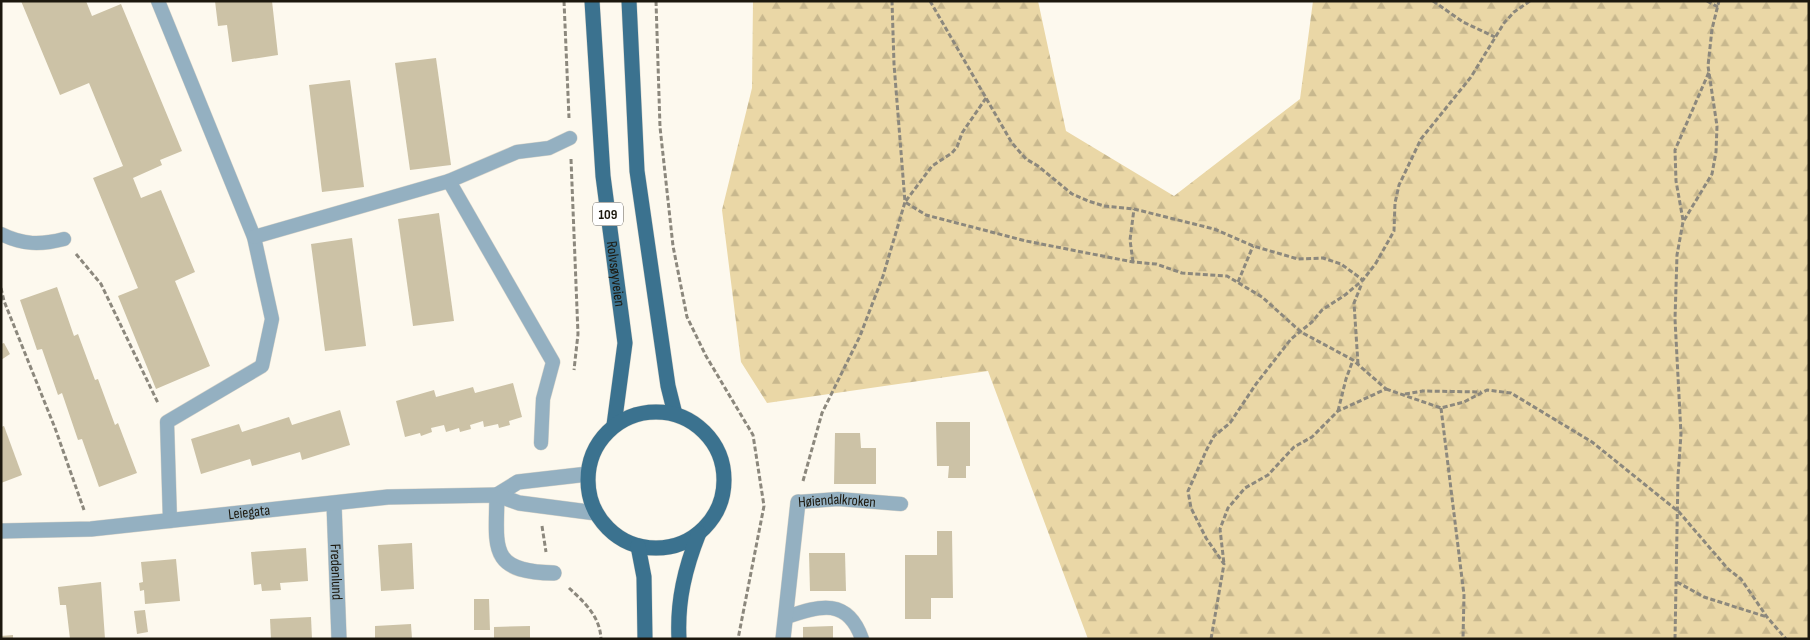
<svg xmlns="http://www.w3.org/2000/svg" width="1810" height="640" font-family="'Sofia Sans Condensed',sans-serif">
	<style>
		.forest { fill: url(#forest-firs) }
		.building { fill: #ccc2a6 }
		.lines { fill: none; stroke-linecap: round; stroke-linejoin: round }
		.service-casing { stroke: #d9d5ca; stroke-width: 15 }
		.minor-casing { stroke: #d9d5ca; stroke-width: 16 }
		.tertiary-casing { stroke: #d9d5ca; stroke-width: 16 }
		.primary-casing { stroke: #d9d5ca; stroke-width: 16 }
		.path { stroke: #8c887d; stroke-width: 3; stroke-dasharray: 5 2.5; stroke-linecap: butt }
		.service { stroke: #94b0c1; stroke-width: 14 }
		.minor { stroke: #94b0c1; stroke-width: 15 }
		.tertiary { stroke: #94b0c1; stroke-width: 15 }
		.primary { stroke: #3b728f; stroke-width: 15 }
		.labels { text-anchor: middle; stroke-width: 4.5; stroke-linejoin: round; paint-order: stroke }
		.shield { fill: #fff; stroke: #605d56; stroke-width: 1 }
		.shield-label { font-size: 14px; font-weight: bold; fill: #1c180e }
		.street-label { font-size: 15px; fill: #1c180e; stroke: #fff }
	</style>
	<defs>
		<pattern id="forest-firs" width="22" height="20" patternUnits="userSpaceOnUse" patternTransform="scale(1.25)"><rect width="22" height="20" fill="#ead7a6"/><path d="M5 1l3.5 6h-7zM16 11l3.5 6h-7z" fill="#c8b88e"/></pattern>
	</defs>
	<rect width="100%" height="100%" fill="#fdf9ee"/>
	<path class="forest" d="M753,1H1038L1066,131L1174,196L1300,99L1313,1H1809V639H1088L988,371L767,403L741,362L722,210L752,88Z"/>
	<g class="building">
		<path d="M21,1H86L92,16L121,4L182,151L160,160L162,165L133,178L141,198L161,190L195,272L175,281L210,366L156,389L118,296L138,288L93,178L123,166L89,83L60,95Z"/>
		<path d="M215,1H272L278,55L232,62L227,25L218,26Z"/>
		<path d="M436,58L451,165L410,170L395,63Z"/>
		<path d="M350,80L364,187L322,192L309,85Z"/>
		<path d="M439,213L454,321L413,326L398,219Z"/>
		<path d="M352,238L366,346L325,351L311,244Z"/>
		<path d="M57,287L74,336L78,334L95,380L98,379L115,425L118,423L137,473L99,487L82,439L78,440L62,393L58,395L42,349L37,350L20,300Z"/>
		<path d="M4,343L10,354L1,360V344Z"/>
		<path d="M513,383L522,417L509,421L510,425L499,428L498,424L484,427L483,421L470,425L471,429L460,432L459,428L446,432L444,425L431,428L432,432L421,436L420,433L405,437L396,401L434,390L436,397L473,387L475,393Z"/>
		<path d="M340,410L350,445L302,460L300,452L252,466L250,459L201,474L191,439L239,424L242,432L289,417L292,425Z"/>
		<path d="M936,422H970V466H966V478H948L949,466H937Z"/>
		<path d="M4,426L22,475L1,483V427Z"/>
		<path d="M835,433H860L861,448H876V484H834Z"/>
		<path d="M937,531H952L953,598H931V619H905V555H937Z"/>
		<path d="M412,543L414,589L381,591L378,545Z"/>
		<path d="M306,548L308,581L280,583L281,590L262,591L261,584L254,585L251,552Z"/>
		<path d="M809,553H845L846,591H810Z"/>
		<path d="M176,559L180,601L145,604L144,590L140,591L139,583L143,582L141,562Z"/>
		<path d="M101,582L105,639H70L66,605H60L58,587Z"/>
		<path d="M474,599H489L490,630H474Z"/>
		<path d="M145,610L148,632L137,634L134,611Z"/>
		<path d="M311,617L312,639H271L270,619Z"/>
		<path d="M411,624L412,639H375V626Z"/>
		<path d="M530,626V639H494V627Z"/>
		<path d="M833,626V639H803V627Z"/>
		<path d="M13,635V639H1V636Z"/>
	</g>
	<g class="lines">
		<g class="service-casing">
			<g id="service">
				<path d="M158,1L254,237L272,319L262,366L167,422L170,521"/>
				<path d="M449,181L517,152L549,148L570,138"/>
				<path d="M1,234C23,245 41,245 64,239"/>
				<path d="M254,237L449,181L553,362L543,399L541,443"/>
				<path id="s1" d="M798,502L838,499L901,504"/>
				<path d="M787,617C820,605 848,598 862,639"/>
			</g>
		</g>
		<g class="minor-casing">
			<g id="minor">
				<path d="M497,495C496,549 489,572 554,573"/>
				<path id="s2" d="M334,504L339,639"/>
				<path d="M783,639L798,502"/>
			</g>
		</g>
		<g class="tertiary-casing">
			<g id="tertiary">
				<path d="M497,495L518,482L588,474"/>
				<path id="s3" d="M1,531L91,529L388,497L497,495L519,503L596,513"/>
			</g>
		</g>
		<g class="primary-casing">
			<g id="primary">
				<path id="s4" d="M592,1L603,176L625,343L614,425"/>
				<path d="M629,1L637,171L668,386L675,414"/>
				<circle cx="656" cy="480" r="68"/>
				<path d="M638,546L644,577L645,639"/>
				<path d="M679,639C677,601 685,568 699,533"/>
			</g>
		</g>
		<g class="path">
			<path d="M564,1L569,118"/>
			<path d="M656,1L660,127L673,246L687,317L706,356L753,435L764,506L738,639"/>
			<path d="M930,1L1012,143L1026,159L1038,166L1072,194L1088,201L1104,206L1134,209L1214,229L1253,246L1298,259L1323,258L1341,264L1363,280"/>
			<path d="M1433,1L1463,22L1495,37"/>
			<path d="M1707,1L1718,7"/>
			<path d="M986,98L962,133L957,147L952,153L932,166L905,202L926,215L1026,241L1133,262L1156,264L1182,273L1227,276L1262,297L1301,332L1353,360L1386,389L1338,411L1312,437L1294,447L1268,475L1245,488L1228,508L1220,529L1224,564"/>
			<path d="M571,159L578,334L574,370"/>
			<path d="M1683,220L1676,181L1675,150L1709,72"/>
			<path d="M76,254L101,284L158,403"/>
			<path d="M1133,262L1130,240L1134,209"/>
			<path d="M1238,282L1253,246"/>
			<path d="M1,288L4,301L55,428L84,510"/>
			<path d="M1358,364L1354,303L1362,283"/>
			<path d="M1386,389L1441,408L1464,402L1487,390L1511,393L1592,442L1679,512L1728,569L1741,579L1767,617L1786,639"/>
			<path d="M1405,394L1423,391L1481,392"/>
			<path d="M1441,408L1464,595L1463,639"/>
			<path d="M1338,411L1346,379L1353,360"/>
			<path d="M803,481L822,413L860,336L883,276L905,202L894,64L892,1"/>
			<path d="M542,526L546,552"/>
			<path d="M1677,582L1704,597L1767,617"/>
			<path d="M569,588C584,602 600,616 601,639"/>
			<path d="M1211,639L1224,564L1206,538L1191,508L1188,491L1207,449L1214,436L1230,423L1256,384L1291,339L1312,322L1322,310L1345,295L1363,280L1376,263L1394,231L1395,203L1399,185L1421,139L1471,77L1504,23L1514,12L1530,1"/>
			<path d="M1675,639L1678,476L1681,434L1675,319L1677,255L1683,222L1712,174L1716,152L1717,126L1708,66L1712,29L1719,1"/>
		</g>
		<use href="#service" class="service"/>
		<use href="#minor" class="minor"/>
		<use href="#tertiary" class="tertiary"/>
		<use href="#primary" class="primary"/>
	</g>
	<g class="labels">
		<rect class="shield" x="593" y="202.5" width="30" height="23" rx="4"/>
		<g class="shield-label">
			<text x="608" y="219">109</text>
		</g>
		<g class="street-label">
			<text dy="5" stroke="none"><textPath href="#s4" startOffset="274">Rolvsøyveien</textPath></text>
			<text dy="5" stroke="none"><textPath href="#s1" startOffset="39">Høiendalkroken</textPath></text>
			<text dy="5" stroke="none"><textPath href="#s3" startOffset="249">Leiegata</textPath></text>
			<text dy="5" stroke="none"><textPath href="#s2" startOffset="68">Fredenlund</textPath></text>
		</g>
	</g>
	<rect width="1810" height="640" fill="none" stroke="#1c180e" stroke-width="5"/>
</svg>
